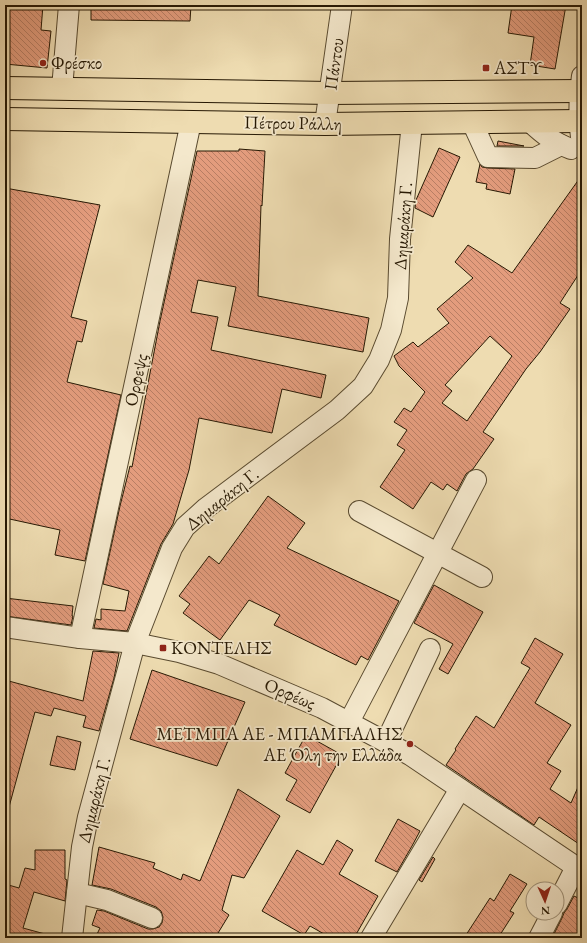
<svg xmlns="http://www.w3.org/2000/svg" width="587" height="943" font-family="'EB Garamond',serif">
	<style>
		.building { fill: url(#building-back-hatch); stroke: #271904; fill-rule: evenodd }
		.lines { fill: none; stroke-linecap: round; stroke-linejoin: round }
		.minor-casing { stroke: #594a2f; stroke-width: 22 }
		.major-casing { stroke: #271904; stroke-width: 24 }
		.minor { stroke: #f4e8cc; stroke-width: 20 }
		.major { stroke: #eedcb1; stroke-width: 22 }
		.poi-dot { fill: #8f2418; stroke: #f4e8cc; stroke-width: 1.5 }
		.labels { text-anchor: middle; stroke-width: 3.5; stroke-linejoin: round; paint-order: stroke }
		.poi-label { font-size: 18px; fill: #271904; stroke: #f4e8cc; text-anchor: start }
		.street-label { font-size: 18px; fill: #271904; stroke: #f4e8cc }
	</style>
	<defs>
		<pattern id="building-back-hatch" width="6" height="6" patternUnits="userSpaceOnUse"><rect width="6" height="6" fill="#e39c7d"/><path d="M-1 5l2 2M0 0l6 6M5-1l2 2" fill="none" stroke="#b87e64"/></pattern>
	</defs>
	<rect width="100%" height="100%" fill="#eedcb1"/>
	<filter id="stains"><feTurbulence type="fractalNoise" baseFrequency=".005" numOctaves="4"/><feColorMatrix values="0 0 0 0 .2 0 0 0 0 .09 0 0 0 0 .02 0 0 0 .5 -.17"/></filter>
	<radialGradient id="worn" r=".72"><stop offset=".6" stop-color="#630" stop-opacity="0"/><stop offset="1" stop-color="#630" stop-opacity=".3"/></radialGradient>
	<g class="building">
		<path d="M5,5H43L41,30L51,31L47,68L5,64Z"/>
		<path d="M91,5H191L190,21L91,20Z"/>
		<path d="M512,5H566L555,69L530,65L534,37L508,33Z"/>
		<path d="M498,141L524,146H497Z"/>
		<path d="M439,148L460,157L433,217L415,208L416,200Z"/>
		<path d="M239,149L265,151L262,206L261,205L258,296L369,318L363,352L228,326L236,287L198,280L191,312L218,317L211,350L326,375L321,398L282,389L272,433L199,418L189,470L173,524L161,544L127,631L94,628L96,619L101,620V609L125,611L129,591L103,584L120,506L130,466L132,467L160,321L197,151H239Z"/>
		<path d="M480,164L482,167L488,168L515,169L510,194L486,189L487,184L476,182Z"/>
		<path d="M582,175V269L560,303L570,309L540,352L526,369L483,432L494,439L473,469L470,471L466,474L457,491L447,484L443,490L431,482L413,509L380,487L405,450L397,445L407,430L394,422L404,408L411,412L425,392L399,366L394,356L413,342L418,347L449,323L437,309L473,278L455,262L468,245L512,273ZM490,336L512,356L467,421L442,403L452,391L445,385Z"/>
		<path d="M5,188L100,205L71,317L87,321L82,342L77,341L67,382L121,395L85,561L55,555L60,530L5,518Z"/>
		<path d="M268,496L305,523L287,548L399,601L368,660L361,656L356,665L274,625L280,615L249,600L220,640L183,613L190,604L179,596L209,556L219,564Z"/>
		<path d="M434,585L483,612L448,674L439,669L453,644L414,623Z"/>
		<path d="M5,598L73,606L72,616H73L71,625L5,616Z"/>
		<path d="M535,638L563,654L535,703L571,725L547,763L561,771L550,789L571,803L582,778V846L539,817L534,825L446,765L456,750L455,749L476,716L494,728L530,668L521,663Z"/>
		<path d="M93,651L119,653L114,678L99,731L83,727L86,716L54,708L51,716L35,712L9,807H5V680L83,701Z"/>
		<path d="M152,670L245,702L217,766L130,739Z"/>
		<path d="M306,735L342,755L310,813L286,800L297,780L285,773Z"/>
		<path d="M57,736L81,742L75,770L50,765Z"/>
		<path d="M238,789L280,816L244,878L232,875L222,910L229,915L215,938H95L100,928L92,925L97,910L104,911L148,929H153L159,927L162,923L163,917L161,911L156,907L111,889L92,885L99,847L155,863L153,868L181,880L183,874L200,881Z"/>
		<path d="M398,819L420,831L412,846L397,872L375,861Z"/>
		<path d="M337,840L353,850L339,874L378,896L354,938H331L310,926L304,935L262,911L297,850L323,865Z"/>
		<path d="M35,850H65V879L67,880L65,901L34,892L23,928L45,934V938H5V884L19,888L25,868L35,870Z"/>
		<path d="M433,857L435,859L422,882L419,880Z"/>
		<path d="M510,874L527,884L510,911L514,913L498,938H464L490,898L494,901Z"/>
		<path d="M574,896L582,900V938H552L562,918L564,913L567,909Z"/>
	</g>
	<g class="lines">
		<g class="minor-casing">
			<g id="minor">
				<path d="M582,76C579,98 578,121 582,143"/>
				<path d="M62,89L69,5"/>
				<path d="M472,122L488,157L535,158L561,145"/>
				<path d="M530,122C544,135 553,142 571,149"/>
				<path d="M325,124L342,5"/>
				<path d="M359,511L482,577"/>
				<path d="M5,627L80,638L135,643L179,652L219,664L322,708L410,755L582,871"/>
				<path d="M80,638L191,122"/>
				<path d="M349,722L476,480"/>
				<path d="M386,742L430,649"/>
				<path d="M77,893L107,900L152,918"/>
				<path d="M557,904L576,867"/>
				<path d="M72,938L82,847L88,817L135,643L172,548L185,527L206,508L337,410L363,386L379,360L391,330L398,298L400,239L412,123"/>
				<path d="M371,938L460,789"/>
				<path d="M539,938L552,913"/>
			</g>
		</g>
		<g class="major-casing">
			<g id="major">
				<path d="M5,88L330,93L582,91"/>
				<path d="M5,119L325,124L582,121"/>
			</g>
		</g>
		<use href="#minor" class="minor"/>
		<use href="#major" class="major"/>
	</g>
	<g class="poi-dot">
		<circle cx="43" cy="63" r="4"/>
		<rect x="482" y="64" width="8" height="8" rx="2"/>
		<rect x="159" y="644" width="8" height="8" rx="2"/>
		<circle cx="410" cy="744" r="4"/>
	</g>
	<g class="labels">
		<g class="poi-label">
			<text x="51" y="69">Φρέσκο</text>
			<text x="494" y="74">ΑΣΤΥ</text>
			<text x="171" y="654">ΚΟΝΤΕΛΗΣ</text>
			<text x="402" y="740" text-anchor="end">ΜΕΤΜΠΑ ΑΕ - ΜΠΑΜΠΑΛΗΣ<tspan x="402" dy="21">ΑΕ Όλη την Ελλάδα</tspan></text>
		</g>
		<g class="street-label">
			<text transform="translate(334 64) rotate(-82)" y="6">Πάντου</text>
			<text transform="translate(293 123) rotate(1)" y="6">Πέτρου Ράλλη</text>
			<text transform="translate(403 226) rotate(-86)" y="6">Δημαράκη Γ.</text>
			<text transform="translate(136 380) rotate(-78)" y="6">Ορφεψς</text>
			<text transform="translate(222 499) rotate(-39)" y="6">Δημαράκη Γ.</text>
			<text transform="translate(290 694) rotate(23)" y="6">Ορφέως</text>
			<text transform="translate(94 800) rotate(-76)" y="6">Δημαράκη Γ.</text>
		</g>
	</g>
	<rect width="587" height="943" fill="none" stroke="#eedcb1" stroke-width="20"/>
	<rect x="6" y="6" width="575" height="931" fill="none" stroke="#271904" stroke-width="2"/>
	<rect x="10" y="10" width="567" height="923" fill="none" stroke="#271904"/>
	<g transform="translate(545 901) rotate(177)"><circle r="19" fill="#f4e8cc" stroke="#a2957c"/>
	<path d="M0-3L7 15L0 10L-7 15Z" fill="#8f2418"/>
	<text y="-6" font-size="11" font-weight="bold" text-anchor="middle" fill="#271904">N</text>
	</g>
	<rect width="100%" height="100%" filter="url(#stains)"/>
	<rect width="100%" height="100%" fill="url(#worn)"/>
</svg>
